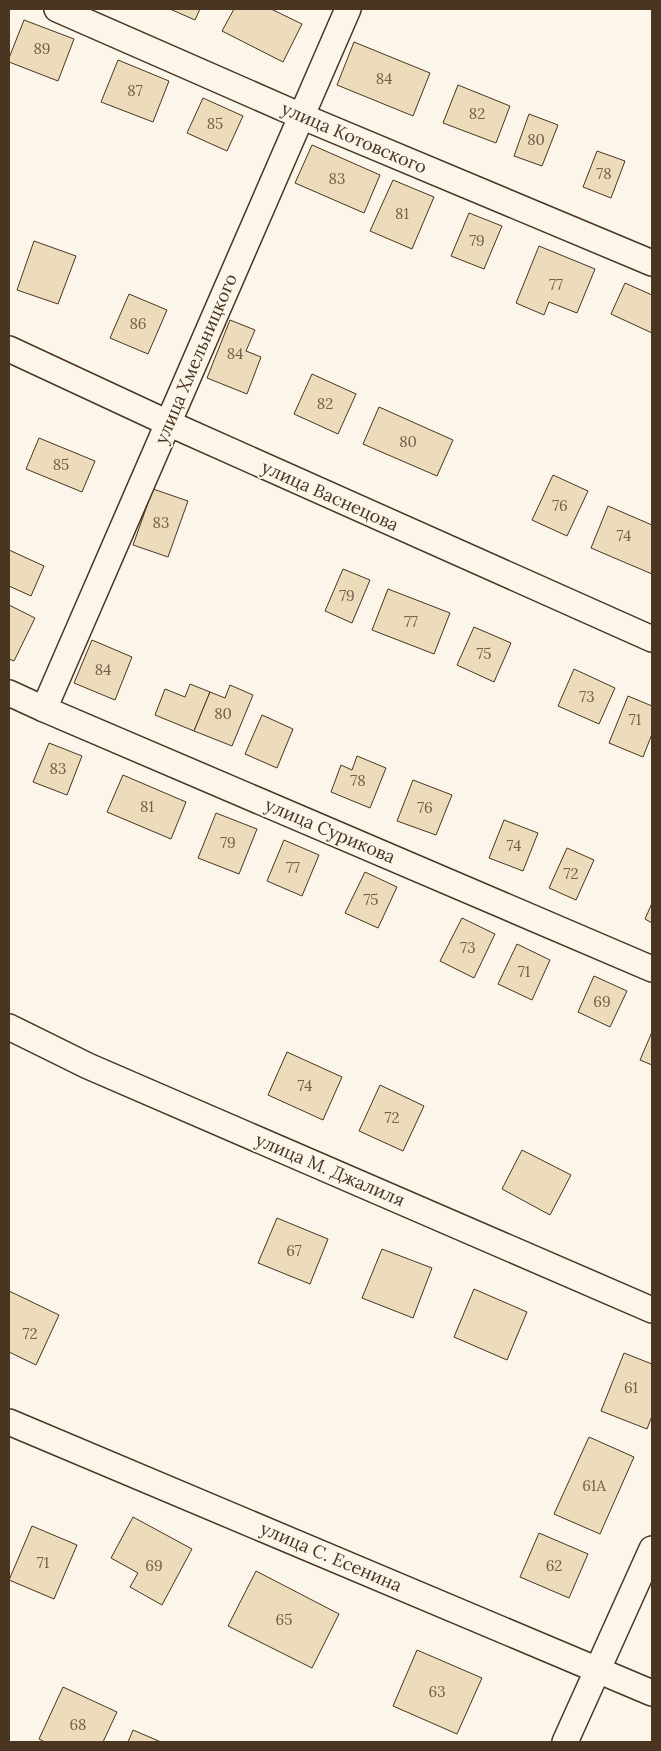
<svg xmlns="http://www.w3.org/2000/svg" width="661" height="1751" font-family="Lora,serif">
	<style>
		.building { fill: #ecdcbc; stroke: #4a3520 }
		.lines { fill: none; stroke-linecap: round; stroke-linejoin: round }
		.minor-casing { stroke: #4a3520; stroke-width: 28 }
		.minor { stroke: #fbf6e9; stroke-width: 25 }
		.labels { text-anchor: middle; stroke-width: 4; stroke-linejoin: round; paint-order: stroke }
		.number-label { font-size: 15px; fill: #725f47 }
		.street-label { font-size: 18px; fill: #4a3520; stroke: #fbf6e9 }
	</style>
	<rect width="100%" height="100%" fill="#fbf6e9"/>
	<g class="building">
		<path d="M170,9H200L195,20Z"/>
		<path d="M234,9H271L302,24L283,62L222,31Z"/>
		<path d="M24,20L74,39L58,81L9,62V58Z"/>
		<path d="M354,42L430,73L413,116L337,85Z"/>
		<path d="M118,60L169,81L153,122L101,102Z"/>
		<path d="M458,85L510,106L496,143L443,123Z"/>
		<path d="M203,98L243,116L227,151L187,133Z"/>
		<path d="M529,114L558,125L542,166L514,156Z"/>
		<path d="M312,145L380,175L364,213L295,183Z"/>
		<path d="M597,151L625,161L611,198L583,187Z"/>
		<path d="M393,180L434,197L412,249L370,231Z"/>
		<path d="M469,213L502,226L484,269L451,256Z"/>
		<path d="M34,241L76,256L58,304L17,290Z"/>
		<path d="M539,246L595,269L577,313L549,302L544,315L516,303Z"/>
		<path d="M625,283L652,295V333L611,314Z"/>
		<path d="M129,294L167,310L148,354L110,338Z"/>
		<path d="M230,320L255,330L246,351L261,357L247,394L207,378Z"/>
		<path d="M312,374L356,394L338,434L294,414Z"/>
		<path d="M379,407L453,440L437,476L363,444Z"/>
		<path d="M39,438L95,461L82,492L26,469Z"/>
		<path d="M553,475L588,491L567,536L532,520Z"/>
		<path d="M153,489L188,501L168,557L133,545Z"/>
		<path d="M608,506L652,525V574L591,548Z"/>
		<path d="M9,550L44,566L31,596L9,586Z"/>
		<path d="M343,569L370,580L352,623L325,611Z"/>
		<path d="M388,589L450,613L434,654L372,630Z"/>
		<path d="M9,605L35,618L14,661L9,659Z"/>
		<path d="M474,627L511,643L494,682L457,665Z"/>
		<path d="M92,640L132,657L115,700L74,683Z"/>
		<path d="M574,669L615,688L599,724L558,706Z"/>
		<path d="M190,684L210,692L194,731L155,715L165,689L185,697Z"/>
		<path d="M230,685L253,695L232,746L194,731L210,692L225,698Z"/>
		<path d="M628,696L652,706V734L643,757L609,743Z"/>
		<path d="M262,715L293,729L277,768L245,754Z"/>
		<path d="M49,743L82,756L67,795L33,782Z"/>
		<path d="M357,756L386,768L370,808L331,792L341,765L352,770Z"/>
		<path d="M123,775L186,802L171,839L107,812Z"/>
		<path d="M413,780L452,795L436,835L397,821Z"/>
		<path d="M216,813L257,829L239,874L198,858Z"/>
		<path d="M504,820L538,833L523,871L489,858Z"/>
		<path d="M284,840L319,855L302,896L267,881Z"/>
		<path d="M567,848L594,860L576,900L549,888Z"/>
		<path d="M365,872L397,887L378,928L345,913Z"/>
		<path d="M652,903V923L645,919Z"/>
		<path d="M462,918L495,934L474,978L440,961Z"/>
		<path d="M517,944L550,960L532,1000L498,984Z"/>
		<path d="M594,976L627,991L610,1027L578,1012Z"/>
		<path d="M652,1032V1065L640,1060Z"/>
		<path d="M287,1052L342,1077L323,1120L268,1095Z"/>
		<path d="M380,1085L424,1106L403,1151L359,1131Z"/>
		<path d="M522,1150L571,1175L550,1215L502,1189Z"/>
		<path d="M277,1218L328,1239L310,1284L258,1263Z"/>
		<path d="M382,1249L432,1268L413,1318L362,1298Z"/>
		<path d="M474,1289L527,1312L507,1360L454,1337Z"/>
		<path d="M9,1291L59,1315L36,1365L9,1352Z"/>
		<path d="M624,1353L652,1364V1416L647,1429L601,1411Z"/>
		<path d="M589,1437L634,1457L600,1534L554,1514Z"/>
		<path d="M133,1517L192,1549L162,1605L130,1587L138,1573L111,1558Z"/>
		<path d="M32,1526L77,1545L54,1599L9,1580Z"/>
		<path d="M539,1533L588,1554L569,1598L520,1577Z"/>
		<path d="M256,1571L339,1614L312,1668L228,1626Z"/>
		<path d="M417,1650L482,1678L457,1734L393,1706Z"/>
		<path d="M63,1687L117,1712L103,1742H45L39,1739Z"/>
		<path d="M133,1730L161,1742H128Z"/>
	</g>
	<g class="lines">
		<g class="minor-casing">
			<g id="minor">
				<path d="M57,9L301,116L652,263"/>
				<path d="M9,349L168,423L652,639"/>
				<path d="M9,693L44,709L652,969"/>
				<path d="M44,709L348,9"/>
				<path d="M9,1027L88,1066L652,1310"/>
				<path d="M9,1422L652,1693"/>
				<path d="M565,1742L652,1549"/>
			</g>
		</g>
		<use href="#minor" class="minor"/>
	</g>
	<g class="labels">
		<g class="number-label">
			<text x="42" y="54">89</text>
			<text x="384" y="84">84</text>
			<text x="135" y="96">87</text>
			<text x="477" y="119">82</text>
			<text x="215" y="129">85</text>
			<text x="536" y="145">80</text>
			<text x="604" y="179">78</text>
			<text x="337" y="184">83</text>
			<text x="402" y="219">81</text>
			<text x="477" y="246">79</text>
			<text x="556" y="290">77</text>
			<text x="138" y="329">86</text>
			<text x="235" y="359">84</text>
			<text x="325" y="409">82</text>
			<text x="408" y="447">80</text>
			<text x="61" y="470">85</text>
			<text x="560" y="511">76</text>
			<text x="161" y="528">83</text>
			<text x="624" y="541">74</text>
			<text x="347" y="601">79</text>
			<text x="411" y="627">77</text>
			<text x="484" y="659">75</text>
			<text x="103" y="675">84</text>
			<text x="587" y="702">73</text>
			<text x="223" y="719">80</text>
			<text x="635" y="725">71</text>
			<text x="58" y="774">83</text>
			<text x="358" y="786">78</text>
			<text x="147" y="812">81</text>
			<text x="425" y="813">76</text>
			<text x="228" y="848">79</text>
			<text x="514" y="851">74</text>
			<text x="293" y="873">77</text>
			<text x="571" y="879">72</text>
			<text x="371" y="905">75</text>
			<text x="468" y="953">73</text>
			<text x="524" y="977">71</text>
			<text x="602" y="1007">69</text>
			<text x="305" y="1091">74</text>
			<text x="392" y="1123">72</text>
			<text x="294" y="1256">67</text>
			<text x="30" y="1339">72</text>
			<text x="631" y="1393">61</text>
			<text x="594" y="1491">61А</text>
			<text x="43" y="1568">71</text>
			<text x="154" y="1571">69</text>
			<text x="554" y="1571">62</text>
			<text x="284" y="1625">65</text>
			<text x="437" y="1697">63</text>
			<text x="78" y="1730">68</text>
		</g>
		<g class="street-label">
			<text transform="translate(354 138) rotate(23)" y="6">улица Котовского</text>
			<text transform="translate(196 359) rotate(-67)" y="6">улица Хмельницкого</text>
			<text transform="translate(330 496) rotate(24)" y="6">улица Васнецова</text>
			<text transform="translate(330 831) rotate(23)" y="6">улица Сурикова</text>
			<text transform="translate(330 1170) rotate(23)" y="6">улица М. Джалиля</text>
			<text transform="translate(331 1557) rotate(23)" y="6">улица С. Есенина</text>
		</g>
	</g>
	<rect width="661" height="1751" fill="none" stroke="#4a3520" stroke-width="20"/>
</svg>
